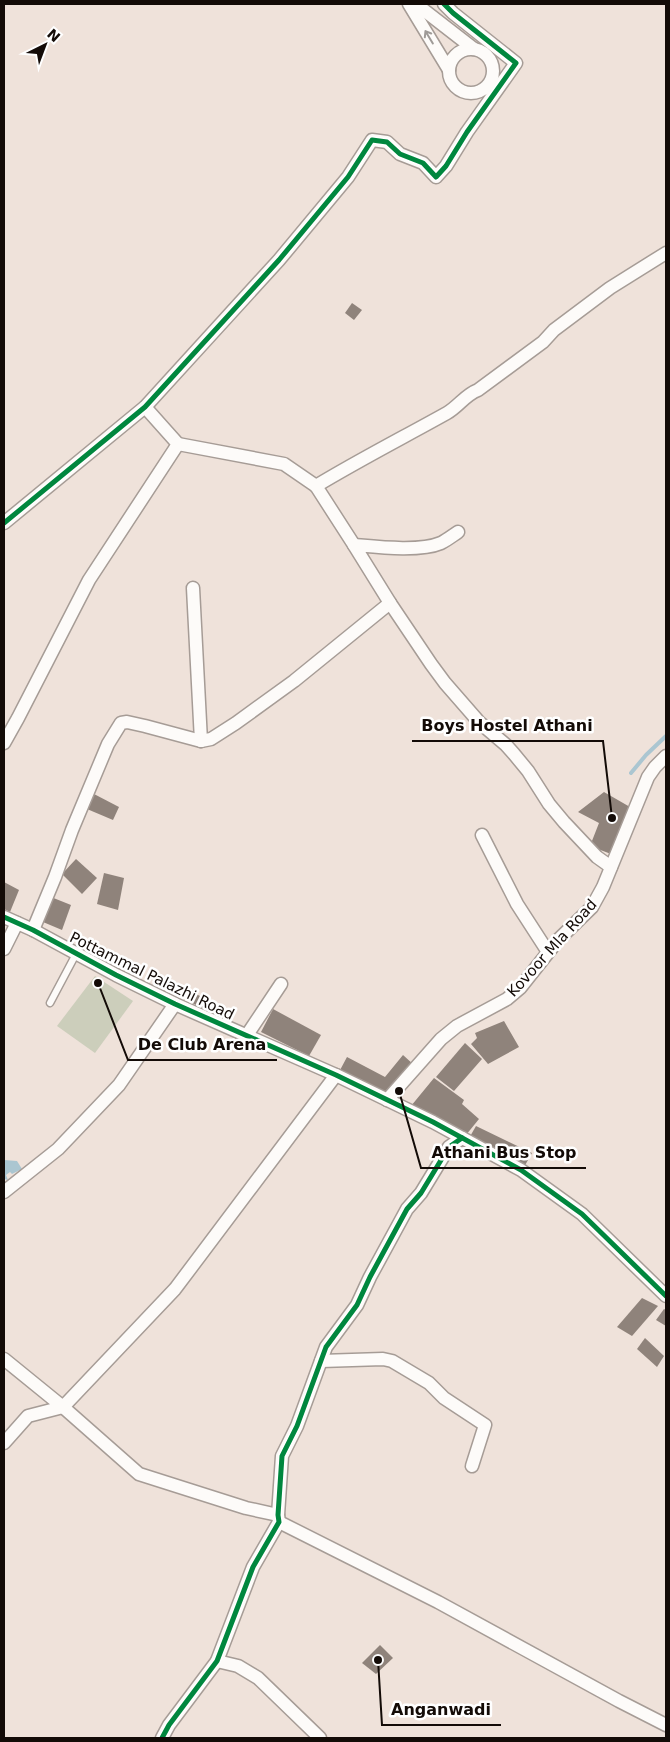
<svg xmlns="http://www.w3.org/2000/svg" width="670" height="1742" font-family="'DejaVu Sans',sans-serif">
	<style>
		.green { fill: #cccebb }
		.water { fill: #abc6d1 }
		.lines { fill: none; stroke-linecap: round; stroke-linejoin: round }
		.stream { stroke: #abc6d1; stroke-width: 4 }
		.building { fill: #8f837b }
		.service-casing { stroke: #a69c96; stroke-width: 9 }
		.minor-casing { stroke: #a69c96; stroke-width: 15 }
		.service { stroke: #fdfbf9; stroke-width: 6 }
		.minor { stroke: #fdfbf9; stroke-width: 12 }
		.cycleway-casing { stroke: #fff; stroke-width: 8 }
		.cycleway { stroke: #00873e; stroke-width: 5 }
		.oneway { stroke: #9f9b98 }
		.labels { text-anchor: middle; stroke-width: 5; stroke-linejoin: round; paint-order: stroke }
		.street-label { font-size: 15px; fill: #130b07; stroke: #fff }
		.leader { fill: none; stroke: #130b07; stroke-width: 2 }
		.callout-dot { fill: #130b07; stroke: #fff; stroke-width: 2 }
		.callout-label { font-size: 16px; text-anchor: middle; font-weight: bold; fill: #130b07; stroke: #fff; stroke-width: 5; stroke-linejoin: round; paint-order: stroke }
	</style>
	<rect width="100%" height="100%" fill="#efe2da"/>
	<path class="green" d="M95,976L133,1001L95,1053L57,1026Z"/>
	<path class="water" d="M4,1160L17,1161L22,1169L12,1174L10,1172L6,1175L8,1180L4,1179Z"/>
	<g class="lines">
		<path class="stream" d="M631,773L646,755L666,736"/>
	</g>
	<g class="building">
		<path d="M352,303L362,310L354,320L345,313Z"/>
		<path d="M604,792L630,807L611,854L590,846L599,823L578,812Z"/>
		<path d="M94,794L119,807L113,820L87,809Z"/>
		<path d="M76,859L97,878L82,894L62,874Z"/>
		<path d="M104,873L124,878L118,910L97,904Z"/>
		<path d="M4,882L19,890L10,912L4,909Z"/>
		<path d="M51,897L71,905L62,930L43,922Z"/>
		<path d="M186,989L208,1000L203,1008L181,998Z"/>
		<path d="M273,1009L321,1035L309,1056L261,1032Z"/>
		<path d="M504,1021L519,1047L488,1064L471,1044L477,1038L475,1033Z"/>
		<path d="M465,1043L482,1059L454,1091L436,1077Z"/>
		<path d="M403,1055L414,1065L387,1097L339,1072L347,1057L385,1077Z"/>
		<path d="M434,1078L464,1100L462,1104L479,1119L466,1135L411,1106Z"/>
		<path d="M476,1126L532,1153L524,1167L468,1140Z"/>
		<path d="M642,1298L658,1306L632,1336L617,1327Z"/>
		<path d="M664,1309L666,1310V1326L656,1320Z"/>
		<path d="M645,1338L664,1356L657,1367L637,1349Z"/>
		<path d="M380,1645L393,1658L376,1674L362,1663Z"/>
	</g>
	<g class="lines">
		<g class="service-casing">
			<path id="service" d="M50,1003L76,954"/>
		</g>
		<g class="minor-casing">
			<g id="minor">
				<path d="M409,4L449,70"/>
				<path d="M416,4L474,49"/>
				<circle cx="471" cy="71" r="22"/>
				<path d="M178,444L284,464L316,486"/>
				<path d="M4,523L145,407L279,260L348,177L372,140L387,142L400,154L423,163L436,177L446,166L467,132L516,63L453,13L444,4"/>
				<path d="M458,532C452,536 447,540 441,543C420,552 377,547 354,545L390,603L431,664L445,683L479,722L506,745L514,754L528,771L549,804L564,822L597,857L611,867"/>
				<path d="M354,545L316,486C359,460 404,437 447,413C459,406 465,395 478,390L543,342L554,330L610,288L666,253"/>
				<path d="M193,588L201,741"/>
				<path d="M4,743L18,718L89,580L178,444L145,407"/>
				<path d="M482,835L517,904L548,952"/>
				<path d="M4,917L33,930L116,975L175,1004L336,1075L433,1122L521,1170L582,1214L666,1296"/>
				<path d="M33,930L55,877L72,830L108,744L121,723L127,722L145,726L201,741L211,739L236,723L294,681L390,603"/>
				<path d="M4,949L17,923"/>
				<path d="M247,1035L281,984"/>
				<path d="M387,1100L441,1039L457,1026L507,999L520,988L558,940L592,907L603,887L648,777L655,767L666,756"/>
				<path d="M4,1192L58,1149L119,1085L175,1004"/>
				<path d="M4,1359L63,1407L28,1416L4,1443"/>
				<path d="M321,1361L383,1359L392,1361L429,1383L444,1398L485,1425L472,1466"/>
				<path d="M278,1515L246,1508L139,1474L63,1407L175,1289L336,1075"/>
				<path d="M279,1522L438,1602L619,1701L666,1725"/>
				<path d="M217,1661L238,1666L258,1678L320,1738"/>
				<path d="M162,1738L169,1725L217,1661L253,1567L279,1522L278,1515L282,1456L297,1426L326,1347L357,1305L370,1277L407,1209L421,1193L449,1147L462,1138"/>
			</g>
		</g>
		<use href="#service" class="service"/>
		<use href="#minor" class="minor"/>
		<g class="cycleway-casing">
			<g id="cycleway">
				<path d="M4,523L145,407L279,260L348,177L372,140L387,142L400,154L423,163L436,177L446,166L467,132L516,63L453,13L444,4"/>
				<path d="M4,917L33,930L116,975L175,1004L336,1075L433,1122L521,1170L582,1214L666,1296"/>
				<path d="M162,1738L169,1725L217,1661L253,1567L279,1522L278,1515L282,1456L297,1426L326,1347L357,1305L370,1277L407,1209L421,1193L449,1147L462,1138"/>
			</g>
		</g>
		<use href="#cycleway" class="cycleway"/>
	</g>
	<defs><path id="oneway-shaft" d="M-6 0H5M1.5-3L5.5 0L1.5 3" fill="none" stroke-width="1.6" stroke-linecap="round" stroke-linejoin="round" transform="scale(1.25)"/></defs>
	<use class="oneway" href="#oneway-shaft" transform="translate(429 37) rotate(-121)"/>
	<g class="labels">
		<g class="street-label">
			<text transform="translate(552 948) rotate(-48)" y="5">Kovoor Mla Road</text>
			<text transform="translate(152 976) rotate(26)" y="5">Pottammal Palazhi Road</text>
		</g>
	</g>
	<path class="leader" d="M612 818L603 741H412M98 983L128 1060H277M399 1091L421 1168H586M378 1660L382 1725H501"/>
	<g class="callout-dot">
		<circle cx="612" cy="818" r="5"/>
		<circle cx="98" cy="983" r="5"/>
		<circle cx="399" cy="1091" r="5"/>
		<circle cx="378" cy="1660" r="5"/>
	</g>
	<g class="callout-label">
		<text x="507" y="731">Boys Hostel Athani</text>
		<text x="202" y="1050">De Club Arena</text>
		<text x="504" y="1158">Athani Bus Stop</text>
		<text x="441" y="1715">Anganwadi</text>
	</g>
	<rect width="670" height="1742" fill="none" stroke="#130b07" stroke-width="10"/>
	<g transform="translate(45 45) rotate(42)" stroke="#ffffff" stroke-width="4" paint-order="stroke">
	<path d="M0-4L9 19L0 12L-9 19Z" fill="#130b07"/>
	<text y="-8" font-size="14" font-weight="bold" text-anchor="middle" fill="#130b07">N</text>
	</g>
</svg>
